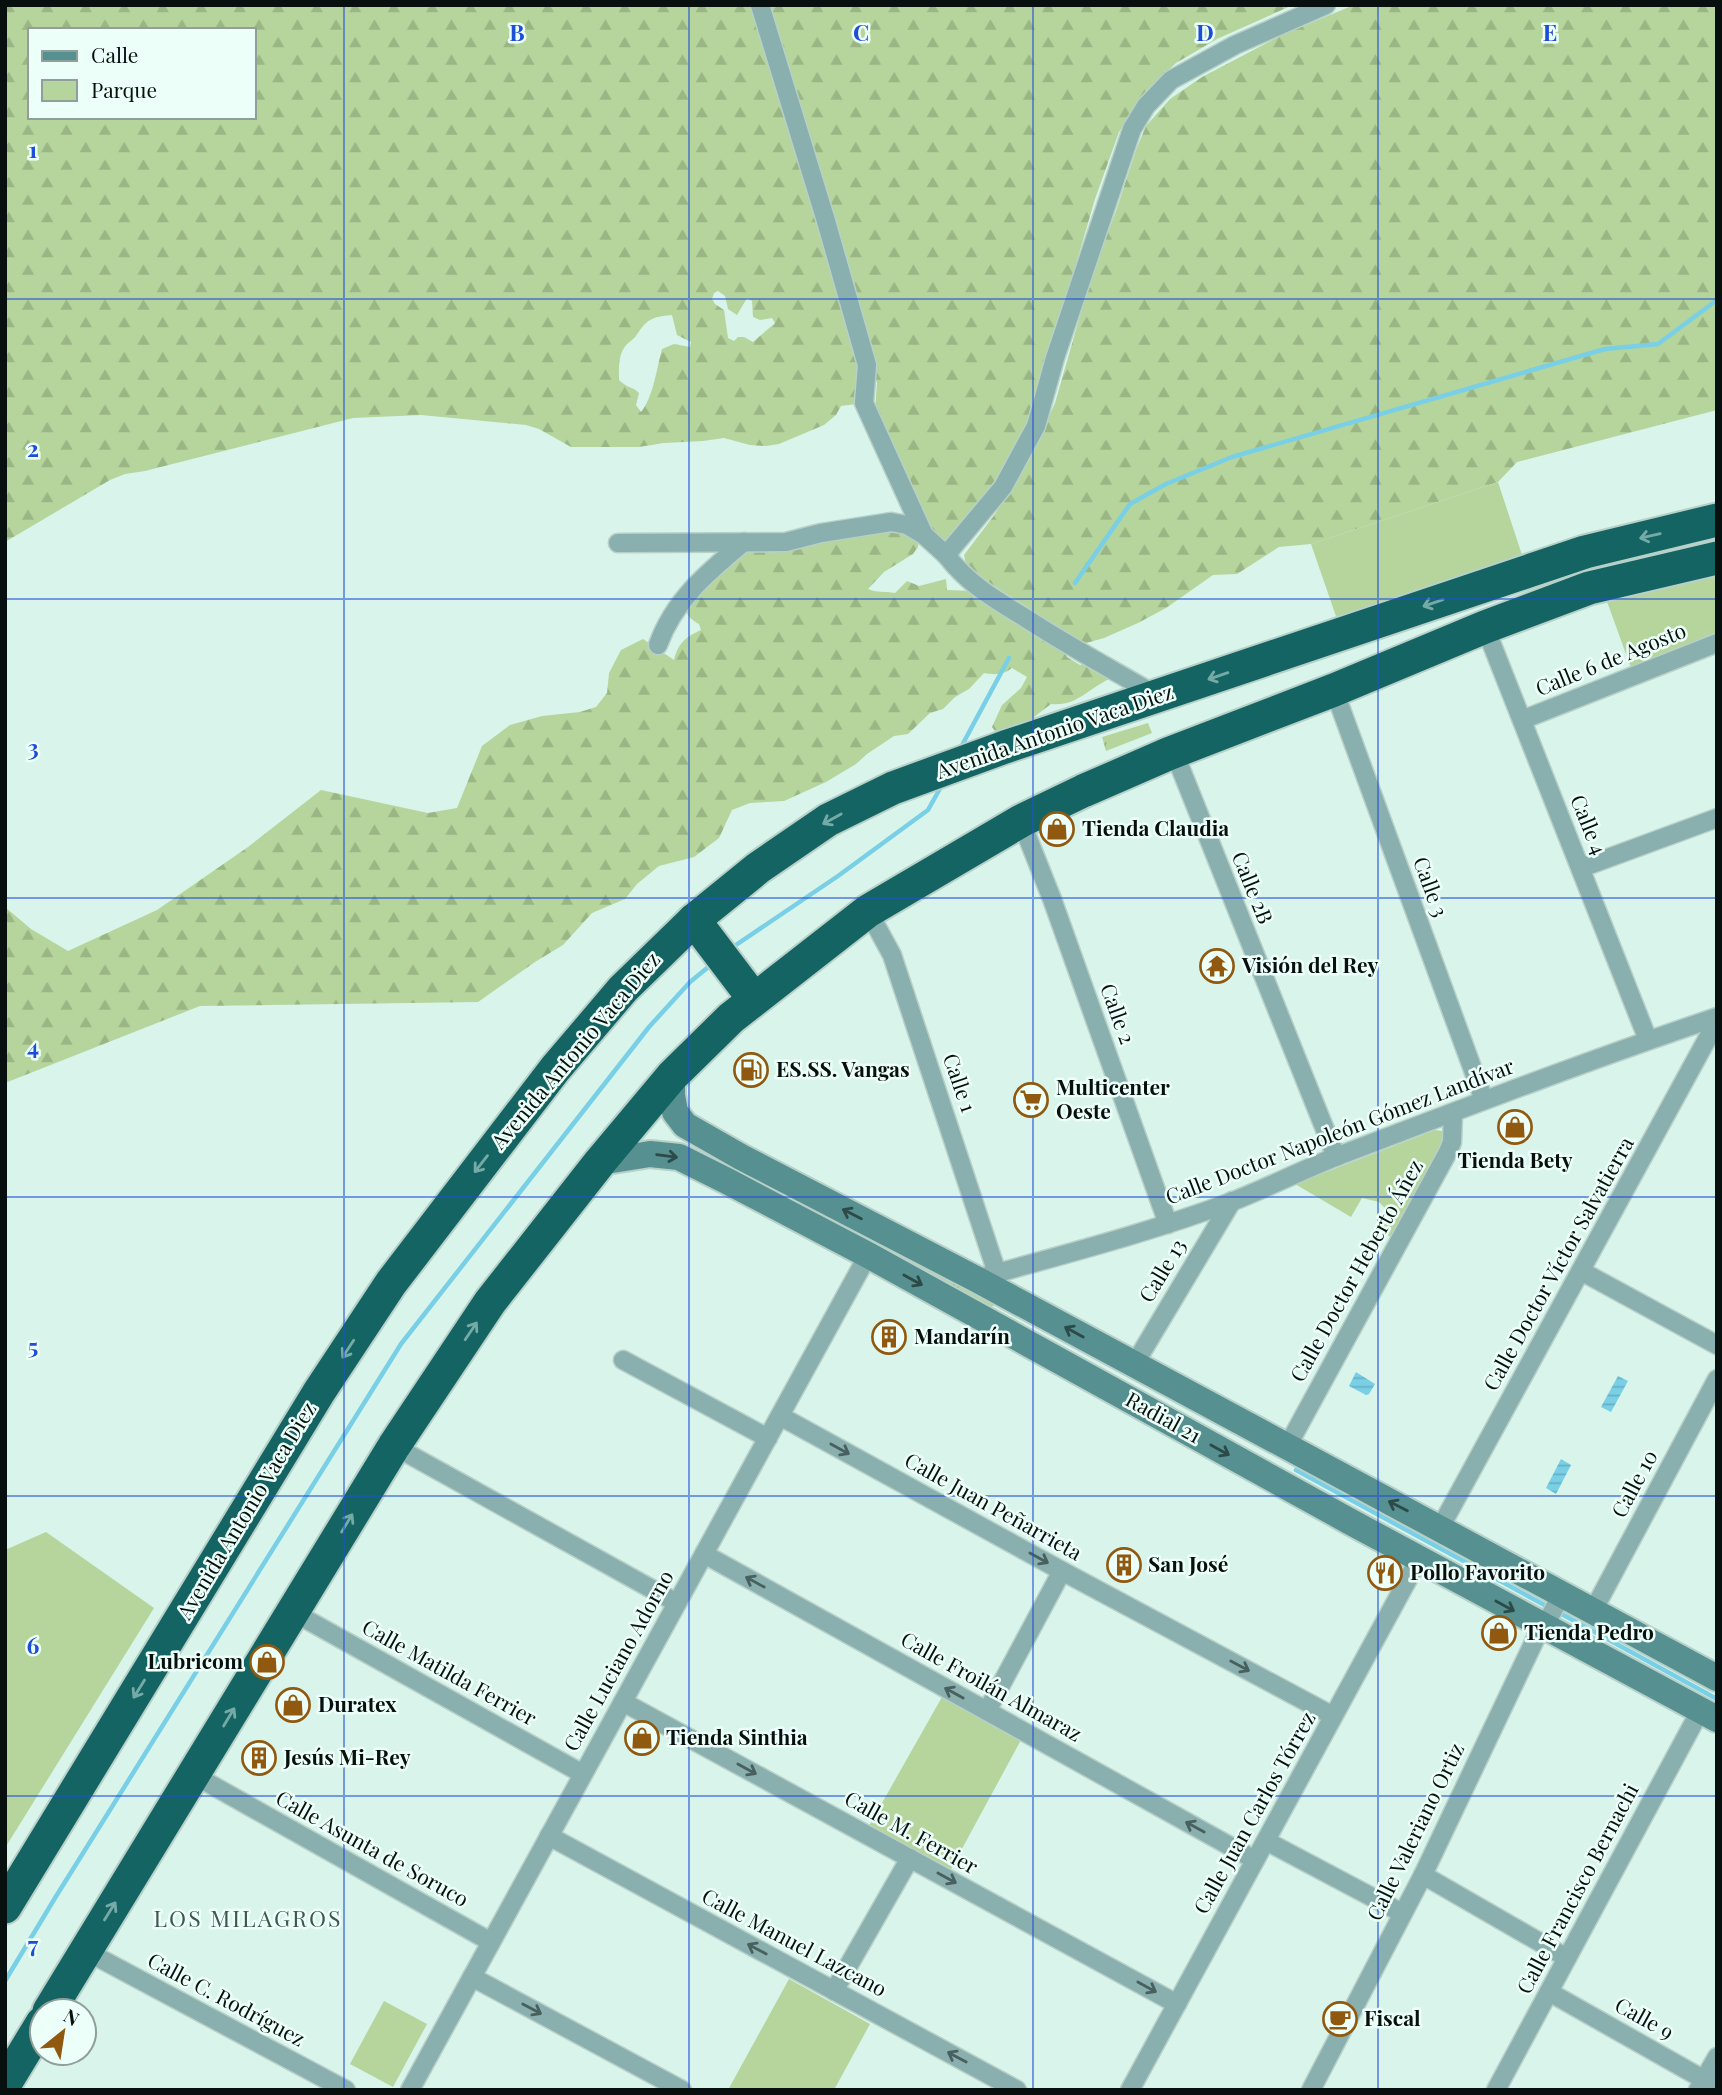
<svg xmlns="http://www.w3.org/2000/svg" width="1722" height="2095" font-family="'Playfair Display',serif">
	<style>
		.grass { fill: url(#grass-tufts) }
		.forest { fill: url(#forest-firs); fill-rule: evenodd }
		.park { fill: #b6d59c }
		.water { fill: url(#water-rules) }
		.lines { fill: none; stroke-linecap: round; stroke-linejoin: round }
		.stream { stroke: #79cfe6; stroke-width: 4.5 }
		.street-casing { stroke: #b7d0c8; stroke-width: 21 }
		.secondary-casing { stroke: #b7d0c8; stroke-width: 30 }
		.highway-casing { stroke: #b7d0c8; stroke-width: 37 }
		.street { stroke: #89afae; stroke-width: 18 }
		.secondary { stroke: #569090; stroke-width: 26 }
		.highway { stroke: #156464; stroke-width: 33 }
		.oneway { stroke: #76aaa7 }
		.oneway2 { stroke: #2b4a48 }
		.oneway3 { stroke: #48605e }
		.grid { fill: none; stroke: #1d4ed8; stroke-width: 2; stroke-opacity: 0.55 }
		.labels { text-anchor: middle; stroke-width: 5; stroke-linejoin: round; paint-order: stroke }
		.street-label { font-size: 21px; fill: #07100e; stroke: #edfff9 }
		.poi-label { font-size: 21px; font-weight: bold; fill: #07100e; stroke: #edfff9; text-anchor: start }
		.neighbourhood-label { font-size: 23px; letter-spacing: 2px; fill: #3e574f; stroke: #edfff9 }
		.grid-label { font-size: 23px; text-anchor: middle; font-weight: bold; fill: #1d4ed8; stroke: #edfff9; stroke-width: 5; stroke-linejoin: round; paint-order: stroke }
	</style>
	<defs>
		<pattern id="grass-tufts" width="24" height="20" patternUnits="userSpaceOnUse" patternTransform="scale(1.75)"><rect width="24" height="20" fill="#b6d59c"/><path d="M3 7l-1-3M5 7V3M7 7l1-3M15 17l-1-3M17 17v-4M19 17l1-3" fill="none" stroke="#9bb685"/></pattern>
		<pattern id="forest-firs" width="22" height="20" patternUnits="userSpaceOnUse" patternTransform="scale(1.75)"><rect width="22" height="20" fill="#b6d59c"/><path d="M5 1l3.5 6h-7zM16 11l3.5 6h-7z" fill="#9bb685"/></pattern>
		<pattern id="water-rules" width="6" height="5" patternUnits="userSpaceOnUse" patternTransform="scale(1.75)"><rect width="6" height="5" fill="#79cfe6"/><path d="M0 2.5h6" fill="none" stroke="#67b1c4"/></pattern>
	</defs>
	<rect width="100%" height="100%" fill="#d8f4eb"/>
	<g class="grass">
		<path d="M1148,723L1152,733L1106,751L1102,737Z"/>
		<path d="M751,1173L996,1304L988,1309L746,1179Z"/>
	</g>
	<g class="forest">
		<path d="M5,5H757L864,365L857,404L841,406L836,415L824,425L779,444L766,446L750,445L724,438L703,441L664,443L639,447H571L539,429L526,425L421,415L353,418L145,471L125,474L110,480L5,542ZM30,30H254V117H30ZM718,291L725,296L728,309L737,315L747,298L752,301L753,317L760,320L772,318L775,323L753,342L744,337H738L734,341L728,338L724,310L715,304L712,299L714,293ZM672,315L677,335L691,342L690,347L674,344L662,349C657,367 653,398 641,412L636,405L639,393C632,386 628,389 619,380C619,370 618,357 624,348C627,343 633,340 636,336C647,319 651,317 672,315Z"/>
		<path d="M767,5H1293L1217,39L1176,63L1146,91L1119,132L1095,199L1047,363L1035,410L993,489L957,535L945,541H937L929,531L875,410L877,383Z"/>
		<path d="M1354,5H1717V410L1517,462L1498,482L1311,544L1279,547L1237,574L1213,575L1166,608L1138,623L1104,638L1083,644L967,568L964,555L995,514L1031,456L1055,403L1092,274L1116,211L1136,150L1146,126L1170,99L1202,77L1284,34Z"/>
		<path d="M871,530L902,531L919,541L918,547L913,554L884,572L868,589C876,593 885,591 895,593L907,581L919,586L946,579L947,590L974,591L1061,647L1067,657L1080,665L1086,663L1114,677C1090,686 1078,707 1051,704L1034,717L1026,727L999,737L992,727L1002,705L1021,688L1027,677L1012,668C1003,675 995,675 984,673L969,689L955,697L943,709L930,713L908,734L894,736L867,754L856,764L826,782L784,801L750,803L732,810L719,838L694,857L659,866L637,884L625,899L592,913L563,945L535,962L478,1002L200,1006L5,1083V907L31,929L68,951L157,910L248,847L321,790L428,813L457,808L482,746L510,725L542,716L580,712L596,707L607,693L609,673L621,650L643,639L674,660C678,644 685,637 701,630L699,624C690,619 686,615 685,605L713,578L723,573L732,559L744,550L834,540Z"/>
	</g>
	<g class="park">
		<path d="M1498,482L1524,561L1338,622L1311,544Z"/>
		<path d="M1717,571V632L1631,668L1605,596Z"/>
		<path d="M1435,1130L1442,1131L1447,1135L1395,1239L1379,1231L1388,1211L1379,1202L1362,1198L1351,1217L1295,1184Z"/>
		<path d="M46,1532L154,1608L5,1848V1550Z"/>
		<path d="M942,1697L1021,1740L951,1869L869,1826Z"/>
		<path d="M789,1979L870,2024L834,2090H728Z"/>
		<path d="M384,2001L427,2024L393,2087L350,2064Z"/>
	</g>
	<g class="water">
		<path d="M1356,1372L1375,1384L1369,1394L1366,1395L1349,1386Z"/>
		<path d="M1618,1376L1628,1381L1611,1412L1601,1407Z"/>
		<path d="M1561,1459L1571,1465L1556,1494L1546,1488Z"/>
	</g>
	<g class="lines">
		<g class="stream">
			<path d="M1075,583L1130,504L1166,484L1232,457L1605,349L1658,344L1717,300"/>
			<path d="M960,749L1009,658"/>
			<path d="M730,949L838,876L928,810L942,785"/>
			<path d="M1296,1470L1550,1608"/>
			<path d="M1558,1612L1717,1699"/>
			<path d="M5,1981L55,1898L401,1344L649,1027L690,982L712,964"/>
		</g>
		<g class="street-casing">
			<g id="street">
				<path d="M760,5L826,221L867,365L864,403L924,535"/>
				<path d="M618,543L786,542L821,533L891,522L907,525L924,535L946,555L1003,487L1036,426L1055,358L1132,129L1146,106L1171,80L1235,45L1326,5"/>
				<path d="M946,555C969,585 996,600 1027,619C1070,647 1115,671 1159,697"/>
				<path d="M1485,627L1648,1040"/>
				<path d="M658,645C674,600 708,572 744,542"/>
				<path d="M1334,690L1484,1100"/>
				<path d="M1522,720L1717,643"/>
				<path d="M1174,752L1336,1157"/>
				<path d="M1021,821L1052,899L1168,1224"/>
				<path d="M1581,868L1717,818"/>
				<path d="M868,911L892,955L997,1273"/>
				<path d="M1581,1271L1717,1345"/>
				<path d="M976,1279C1061,1255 1148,1233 1231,1202C1267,1188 1302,1170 1338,1156C1464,1108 1589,1060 1717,1017"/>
				<path d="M623,1360L768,1438"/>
				<path d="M1134,1365L1232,1201"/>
				<path d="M780,1416L1062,1571L1333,1716"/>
				<path d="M394,1446L677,1603"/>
				<path d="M1287,1447L1448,1152L1452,1142L1453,1113"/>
				<path d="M1440,1528L1717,1021"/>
				<path d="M704,1554L1255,1860"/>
				<path d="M1593,1611L1717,1379"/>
				<path d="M293,1612L583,1774"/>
				<path d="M623,1702L1177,2004"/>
				<path d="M987,1711L1062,1571"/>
				<path d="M194,1775L491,1942"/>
				<path d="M549,1836L1017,2090"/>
				<path d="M1266,1841L1402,1913"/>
				<path d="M1423,1875L1567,1958"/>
				<path d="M86,1951L346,2090"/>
				<path d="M472,1977L682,2090"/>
				<path d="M834,1991L910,1858"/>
				<path d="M1549,1992L1717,2087"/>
				<path d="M410,2090L868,1255"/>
				<path d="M1130,2090L1419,1559"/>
				<path d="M1311,2090L1423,1875L1542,1625L1549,1618L1562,1594"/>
				<path d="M1496,2090L1700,1711"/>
				<path d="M1698,2090L1717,2057"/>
			</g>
		</g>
		<g class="secondary-casing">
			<g id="secondary">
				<path d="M672,1076V1095L675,1112L685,1125L741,1157L976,1279L1717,1678"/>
				<path d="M600,1162L650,1154L679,1157L727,1181L868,1255L1349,1521L1717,1719"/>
			</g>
		</g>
		<g class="highway-casing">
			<g id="highway">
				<path d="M694,920L754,999"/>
				<path d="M5,1907L319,1392L391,1283L555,1069L623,989L694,920L758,868L828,820L893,788L1005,747L1585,552L1717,520"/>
				<path d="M49,2011L394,1446L490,1302L600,1162L672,1076L731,1018L868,911L1021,821L1083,791L1168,754L1334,690L1485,627L1589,588L1717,558"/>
				<path d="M5,2084L42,2023"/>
			</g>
		</g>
		<use href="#street" class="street"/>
		<use href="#secondary" class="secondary"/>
		<use href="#highway" class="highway"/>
	</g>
	<defs><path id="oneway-shaft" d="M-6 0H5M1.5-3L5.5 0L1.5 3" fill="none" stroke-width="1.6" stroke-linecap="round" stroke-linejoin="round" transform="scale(1.75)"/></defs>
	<g class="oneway">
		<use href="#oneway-shaft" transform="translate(1650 536) rotate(167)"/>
		<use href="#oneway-shaft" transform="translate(1433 603) rotate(161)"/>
		<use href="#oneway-shaft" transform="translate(1218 676) rotate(161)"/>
		<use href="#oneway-shaft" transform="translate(832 819) rotate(151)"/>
		<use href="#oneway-shaft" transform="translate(481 1164) rotate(128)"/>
		<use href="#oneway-shaft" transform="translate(471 1331) rotate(-56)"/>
		<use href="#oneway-shaft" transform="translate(348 1349) rotate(123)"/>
		<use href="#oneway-shaft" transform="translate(347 1523) rotate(-59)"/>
		<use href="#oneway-shaft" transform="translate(139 1689) rotate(122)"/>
		<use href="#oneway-shaft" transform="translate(229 1717) rotate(-59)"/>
		<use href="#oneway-shaft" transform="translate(110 1911) rotate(-58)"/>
	</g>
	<g class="oneway2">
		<use href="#oneway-shaft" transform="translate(667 1156) rotate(8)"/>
		<use href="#oneway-shaft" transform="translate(852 1214) rotate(-153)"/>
		<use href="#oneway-shaft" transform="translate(913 1280) rotate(29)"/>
		<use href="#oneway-shaft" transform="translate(1074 1332) rotate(-151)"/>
		<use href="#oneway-shaft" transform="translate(1220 1450) rotate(29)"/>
		<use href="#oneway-shaft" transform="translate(1398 1506) rotate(-153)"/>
		<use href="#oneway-shaft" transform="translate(1505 1606) rotate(29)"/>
	</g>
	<g class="oneway3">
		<use href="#oneway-shaft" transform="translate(840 1449) rotate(29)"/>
		<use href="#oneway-shaft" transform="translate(1039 1558) rotate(29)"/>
		<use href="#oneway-shaft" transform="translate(755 1582) rotate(-151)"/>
		<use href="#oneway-shaft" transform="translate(1240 1666) rotate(28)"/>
		<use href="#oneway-shaft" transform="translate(954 1693) rotate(-151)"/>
		<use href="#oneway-shaft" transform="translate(747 1769) rotate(29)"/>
		<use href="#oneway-shaft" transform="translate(1195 1827) rotate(-151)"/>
		<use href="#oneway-shaft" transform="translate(947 1878) rotate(29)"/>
		<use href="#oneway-shaft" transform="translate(757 1949) rotate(-152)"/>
		<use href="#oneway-shaft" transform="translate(1147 1987) rotate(29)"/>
		<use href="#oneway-shaft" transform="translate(532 2009) rotate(28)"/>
		<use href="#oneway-shaft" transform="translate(957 2057) rotate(-152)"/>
	</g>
	<path class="grid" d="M344,5V2090M689,5V2090M1033,5V2090M1378,5V2090M5,299H1717M5,599H1717M5,898H1717M5,1197H1717M5,1496H1717M5,1796H1717"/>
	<defs>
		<g id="shop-ring" transform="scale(1.75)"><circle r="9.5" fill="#edfff9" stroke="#90590f" stroke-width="1.5"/><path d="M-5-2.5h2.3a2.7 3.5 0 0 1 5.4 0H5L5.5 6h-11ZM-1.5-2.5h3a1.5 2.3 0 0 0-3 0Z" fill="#90590f"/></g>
		<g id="temple-ring" transform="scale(1.75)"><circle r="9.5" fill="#edfff9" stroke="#90590f" stroke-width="1.5"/><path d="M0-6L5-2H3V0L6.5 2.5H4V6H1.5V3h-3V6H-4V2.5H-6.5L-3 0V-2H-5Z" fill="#90590f"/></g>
		<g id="fuel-ring" transform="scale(1.75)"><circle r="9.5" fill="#edfff9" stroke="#90590f" stroke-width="1.5"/><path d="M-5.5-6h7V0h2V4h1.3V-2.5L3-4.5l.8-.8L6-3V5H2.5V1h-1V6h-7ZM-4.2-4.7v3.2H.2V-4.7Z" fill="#90590f"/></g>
		<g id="supermarket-ring" transform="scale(1.75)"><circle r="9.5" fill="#edfff9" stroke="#90590f" stroke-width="1.5"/><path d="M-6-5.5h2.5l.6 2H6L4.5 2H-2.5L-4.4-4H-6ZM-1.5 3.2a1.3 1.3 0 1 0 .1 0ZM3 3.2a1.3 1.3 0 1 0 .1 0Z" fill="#90590f"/></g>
		<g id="building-ring" transform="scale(1.75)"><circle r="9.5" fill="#edfff9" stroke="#90590f" stroke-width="1.5"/><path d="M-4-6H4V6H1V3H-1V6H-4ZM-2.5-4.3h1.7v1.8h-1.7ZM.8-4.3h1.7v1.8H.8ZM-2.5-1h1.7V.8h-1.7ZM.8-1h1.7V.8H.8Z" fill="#90590f"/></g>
		<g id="restaurant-ring" transform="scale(1.75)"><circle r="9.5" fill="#edfff9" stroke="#90590f" stroke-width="1.5"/><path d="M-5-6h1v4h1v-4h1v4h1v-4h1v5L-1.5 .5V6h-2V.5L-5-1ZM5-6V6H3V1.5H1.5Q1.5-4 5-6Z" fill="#90590f"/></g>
		<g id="cafe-ring" transform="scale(1.75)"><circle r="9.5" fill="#edfff9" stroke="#90590f" stroke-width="1.5"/><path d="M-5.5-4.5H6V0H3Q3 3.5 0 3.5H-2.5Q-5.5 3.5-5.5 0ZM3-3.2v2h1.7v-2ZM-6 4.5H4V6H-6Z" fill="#90590f"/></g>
	</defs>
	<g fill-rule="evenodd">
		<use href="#shop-ring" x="1057" y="829"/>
		<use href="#temple-ring" x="1217" y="966"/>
		<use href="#fuel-ring" x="751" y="1070"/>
		<use href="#supermarket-ring" x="1031" y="1100"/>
		<use href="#shop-ring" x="1515" y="1127"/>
		<use href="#building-ring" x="889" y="1337"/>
		<use href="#building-ring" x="1124" y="1565"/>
		<use href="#restaurant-ring" x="1385" y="1573"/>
		<use href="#shop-ring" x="1499" y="1633"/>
		<use href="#shop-ring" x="267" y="1662"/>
		<use href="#shop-ring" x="293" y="1705"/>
		<use href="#shop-ring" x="642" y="1738"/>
		<use href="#building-ring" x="259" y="1758"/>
		<use href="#cafe-ring" x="1340" y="2019"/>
	</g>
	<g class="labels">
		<g class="street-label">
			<text transform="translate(1611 660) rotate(-22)" y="7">Calle 6 de Agosto</text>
			<text transform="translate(1055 732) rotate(-19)" y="7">Avenida Antonio Vaca Diez</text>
			<text transform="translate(1588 825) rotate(68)" y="7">Calle 4</text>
			<text transform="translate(1430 887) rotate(70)" y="7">Calle 3</text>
			<text transform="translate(1252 888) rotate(68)" y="7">Calle 2B</text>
			<text transform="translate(1117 1014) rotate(70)" y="7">Calle 2</text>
			<text transform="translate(576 1051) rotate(-50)" y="7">Avenida Antonio Vaca Diez</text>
			<text transform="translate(959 1083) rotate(71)" y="7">Calle 1</text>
			<text transform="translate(1340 1132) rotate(-21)" y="7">Calle Doctor Napoleón Gómez Landívar</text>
			<text transform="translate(1559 1264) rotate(-61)" y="7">Calle Doctor Víctor Salvatierra</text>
			<text transform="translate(1163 1271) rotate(-59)" y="7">Calle 13</text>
			<text transform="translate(1357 1271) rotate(-61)" y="7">Calle Doctor Heberto Áñez</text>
			<text transform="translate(1163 1418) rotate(29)" y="7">Radial 21</text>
			<text transform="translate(1635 1484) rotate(-62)" y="7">Calle 10</text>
			<text transform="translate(993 1507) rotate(29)" y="7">Calle Juan Peñarrieta</text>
			<text transform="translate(247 1511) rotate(-59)" y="7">Avenida Antonio Vaca Diez</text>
			<text transform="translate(619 1661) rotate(-61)" y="7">Calle Luciano Adorno</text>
			<text transform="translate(449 1673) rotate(29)" y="7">Calle Matilda Ferrier</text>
			<text transform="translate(991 1687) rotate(29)" y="7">Calle Froilán Almaraz</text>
			<text transform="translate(1255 1813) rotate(-61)" y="7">Calle Juan Carlos Tórrez</text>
			<text transform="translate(1416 1832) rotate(-64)" y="7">Calle Valeriano Ortiz</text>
			<text transform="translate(911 1833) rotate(29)" y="7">Calle M. Ferrier</text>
			<text transform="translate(372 1849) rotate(29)" y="7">Calle Asunta de Soruco</text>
			<text transform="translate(1578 1889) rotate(-62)" y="7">Calle Francisco Bernachi</text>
			<text transform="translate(794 1943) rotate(28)" y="7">Calle Manuel Lazcano</text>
			<text transform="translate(226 2000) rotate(28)" y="7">Calle C. Rodríguez</text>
			<text transform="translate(1644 2019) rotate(29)" y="7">Calle 9</text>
		</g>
		<g class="poi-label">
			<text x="1082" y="836">Tienda Claudia</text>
			<text x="1242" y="973">Visión del Rey</text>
			<text x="776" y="1077">ES.SS. Vangas</text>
			<text x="1056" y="1095">Multicenter<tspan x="1056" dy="24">Oeste</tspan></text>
			<text x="1515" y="1168" text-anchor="middle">Tienda Bety</text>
			<text x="914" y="1344">Mandarín</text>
			<text x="1148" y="1572">San José</text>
			<text x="1410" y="1580">Pollo Favorito</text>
			<text x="1524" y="1640">Tienda Pedro</text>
			<text x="243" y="1669" text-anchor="end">Lubricom</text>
			<text x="318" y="1712">Duratex</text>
			<text x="666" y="1745">Tienda Sinthia</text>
			<text x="284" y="1765">Jesús Mi-Rey</text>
			<text x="1364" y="2026">Fiscal</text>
		</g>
		<g class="neighbourhood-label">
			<text x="248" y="1927">LOS MILAGROS</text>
		</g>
	</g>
	<g class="grid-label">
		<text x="517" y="41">B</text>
		<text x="861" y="41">C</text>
		<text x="1205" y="41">D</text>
		<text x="1550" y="41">E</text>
		<text x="33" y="158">1</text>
		<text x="33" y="457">2</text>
		<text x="33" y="756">3</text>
		<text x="33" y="1055">4</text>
		<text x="33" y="1355">5</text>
		<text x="33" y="1654">6</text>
		<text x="33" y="1953">7</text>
	</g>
	<rect width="1722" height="2095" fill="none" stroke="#07100e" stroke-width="14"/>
	<rect x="28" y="28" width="228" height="91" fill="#edfff9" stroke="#919f9b" stroke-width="2"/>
	<rect x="42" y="51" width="35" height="10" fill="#569090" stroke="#919f9b" stroke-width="2"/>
	<text x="91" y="63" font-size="21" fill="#07100e">Calle</text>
	<rect x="42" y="80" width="35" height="21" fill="#b6d59c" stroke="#919f9b" stroke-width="2"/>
	<text x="91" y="98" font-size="21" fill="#07100e">Parque</text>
	<g transform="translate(63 2032) rotate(30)"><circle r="33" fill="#edfff9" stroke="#919f9b" stroke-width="2"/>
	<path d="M0-5L12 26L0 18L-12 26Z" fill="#90590f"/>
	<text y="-10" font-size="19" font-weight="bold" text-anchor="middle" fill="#07100e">N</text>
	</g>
</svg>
